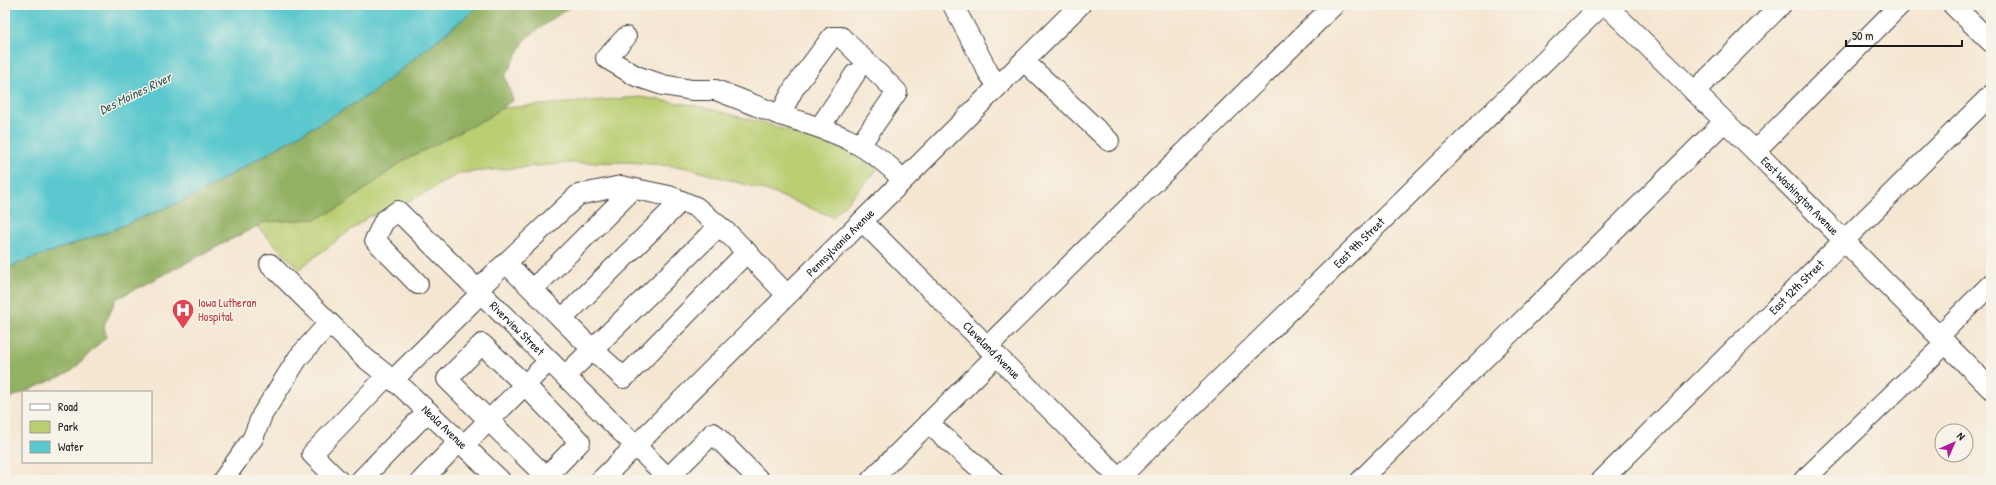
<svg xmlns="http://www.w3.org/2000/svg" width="1996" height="485" font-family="'Patrick Hand',sans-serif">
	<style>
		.green { fill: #bace72; stroke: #6b7547 }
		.forest { fill: #93b164; stroke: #586640 }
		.water { fill: #5ac8ce; stroke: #3b7275 }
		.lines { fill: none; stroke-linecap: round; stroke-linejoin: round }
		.minor-casing { stroke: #3d3a37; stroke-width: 22 }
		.minor { stroke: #fff; stroke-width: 20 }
		.labels { text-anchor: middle; stroke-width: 3; stroke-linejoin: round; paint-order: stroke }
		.street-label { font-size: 12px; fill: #1c1c1c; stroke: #f7f3e8 }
		.health-label { font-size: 12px; fill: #be3a42; stroke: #f7f3e8; text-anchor: start }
		.water-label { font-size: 13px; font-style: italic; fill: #32585a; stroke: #f7f3e8 }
	</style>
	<rect width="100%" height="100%" fill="#f7f3e8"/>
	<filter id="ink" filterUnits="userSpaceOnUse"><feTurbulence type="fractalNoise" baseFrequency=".025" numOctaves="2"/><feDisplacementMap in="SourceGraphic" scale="8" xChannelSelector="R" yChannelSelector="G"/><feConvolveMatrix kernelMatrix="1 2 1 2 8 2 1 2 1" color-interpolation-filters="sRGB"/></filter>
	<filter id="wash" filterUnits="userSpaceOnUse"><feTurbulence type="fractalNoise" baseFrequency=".012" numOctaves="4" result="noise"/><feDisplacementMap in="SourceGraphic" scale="16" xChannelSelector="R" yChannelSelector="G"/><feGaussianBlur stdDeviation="0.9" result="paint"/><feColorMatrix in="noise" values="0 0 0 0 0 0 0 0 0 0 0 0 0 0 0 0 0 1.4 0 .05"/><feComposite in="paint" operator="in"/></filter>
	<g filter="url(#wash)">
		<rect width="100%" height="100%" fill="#f5e6d1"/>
		<path class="green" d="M640,97L698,106L771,125L850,151L878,169L833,217L768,191L683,167L628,162L569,163L460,173L411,200L368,217L299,269L227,196L479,110Z"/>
		<path class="forest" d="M480,5H572L526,38L505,76L513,100L487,118L403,161L341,207L316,219L265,222L116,299L104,325L106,337L71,372L5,400V270L19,263L105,233L192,197L372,93Z"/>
		<path class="water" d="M5,5H480L372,93L192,197L105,233L19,263L5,270Z"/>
	</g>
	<g filter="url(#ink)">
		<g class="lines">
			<g class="minor-casing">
				<g id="minor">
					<path d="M953,5L988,72L998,86"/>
					<path id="s1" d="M1606,5L1755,151L1991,389"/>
					<path d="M1953,5L1991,42"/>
					<path d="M626,37L606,58L636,76L663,85L692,90H716L780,115"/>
					<path d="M1024,61L1109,141"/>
					<path d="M1694,92L1781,5"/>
					<path d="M820,127L855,74"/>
					<path d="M860,145L897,92L841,37H832L794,88L780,115C829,130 867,141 903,180"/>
					<path d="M1755,151L1900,5"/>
					<path id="s2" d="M862,221L1121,480"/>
					<path d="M506,263L592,349L624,378L747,252"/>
					<path id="s3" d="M270,264L365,358L404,389L500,480"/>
					<path id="s4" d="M418,284L375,240L384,221L398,211L668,478"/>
					<path d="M533,289L633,189"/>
					<path d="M477,290L578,195L621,186L669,196L696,207L731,236L787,295"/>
					<path d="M562,319L681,201"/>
					<path d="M1939,336L1991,284"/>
					<path d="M482,344L525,385L580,442L546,477L447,379Z"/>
					<path d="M987,347L1334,5"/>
					<path d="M565,376L719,226"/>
					<path d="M393,380L481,293"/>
					<path d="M928,423L993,480"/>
					<path d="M464,445L549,361"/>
					<path d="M223,480L253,438L262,415L298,358L329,323"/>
					<path d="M338,480L312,454L387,376"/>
					<path d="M361,480L428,411"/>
					<path d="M422,480L460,441"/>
					<path id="s5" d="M601,480L1080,5"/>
					<path d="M666,480L713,433L759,480"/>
					<path d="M871,480L996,356"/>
					<path id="s6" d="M1117,480L1602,5"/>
					<path d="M1361,480L1724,122"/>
					<path id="s7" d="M1602,480L1991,95"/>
					<path d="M1804,480L1946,343"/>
				</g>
			</g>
			<use href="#minor" class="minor"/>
		</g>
	</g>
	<defs>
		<g id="hospital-pin" transform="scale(1.15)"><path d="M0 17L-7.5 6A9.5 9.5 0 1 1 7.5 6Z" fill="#e0444e" stroke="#f7f3e8"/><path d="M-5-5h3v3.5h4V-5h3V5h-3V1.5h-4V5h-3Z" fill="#fff"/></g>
	</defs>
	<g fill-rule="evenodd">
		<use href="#hospital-pin" x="183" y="310"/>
	</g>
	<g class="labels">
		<g class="street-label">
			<text dy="4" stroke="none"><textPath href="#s1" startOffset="272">East Washington Avenue</textPath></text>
			<text dy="4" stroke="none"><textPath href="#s6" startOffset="339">East 9th Street</textPath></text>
			<text dy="4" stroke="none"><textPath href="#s5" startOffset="337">Pennsylvania Avenue</textPath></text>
			<text dy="4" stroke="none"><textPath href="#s7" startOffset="274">East 12th Street</textPath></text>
			<text dy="4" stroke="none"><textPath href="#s4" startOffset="267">Riverview Street</textPath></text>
			<text dy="4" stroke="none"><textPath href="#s2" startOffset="183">Cleveland Avenue</textPath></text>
			<text dy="4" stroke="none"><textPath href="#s3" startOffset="239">Neola Avenue</textPath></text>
		</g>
		<g class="health-label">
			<text x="198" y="307">Iowa Lutheran<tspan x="198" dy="14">Hospital</tspan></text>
		</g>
		<g class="water-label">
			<text transform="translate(135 93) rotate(-26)" y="5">Des Moines River</text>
		</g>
	</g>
	<rect width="1996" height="485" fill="none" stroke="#f7f3e8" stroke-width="20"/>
	<rect x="22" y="391" width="130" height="72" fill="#f7f3e8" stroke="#9f9d96"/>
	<rect x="30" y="404" width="20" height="6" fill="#ffffff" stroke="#9f9d96"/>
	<text x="58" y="411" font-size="12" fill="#1c1c1c">Road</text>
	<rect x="30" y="421" width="20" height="12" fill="#bace72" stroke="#9f9d96"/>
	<text x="58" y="431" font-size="12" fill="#1c1c1c">Park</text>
	<rect x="30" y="441" width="20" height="12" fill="#5ac8ce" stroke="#9f9d96"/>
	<text x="58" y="451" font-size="12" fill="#1c1c1c">Water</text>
	<g transform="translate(1954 443) rotate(45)"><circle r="19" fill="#f7f3e8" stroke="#9f9d96"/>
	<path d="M0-3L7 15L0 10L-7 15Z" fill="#b5179e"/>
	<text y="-6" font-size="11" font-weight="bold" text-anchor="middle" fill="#1c1c1c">N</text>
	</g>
	<path d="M1846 40v6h116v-6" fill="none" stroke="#1c1c1c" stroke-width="2"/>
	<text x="1852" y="40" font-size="12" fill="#1c1c1c" stroke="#f7f3e8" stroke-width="3" paint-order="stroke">50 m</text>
</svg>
